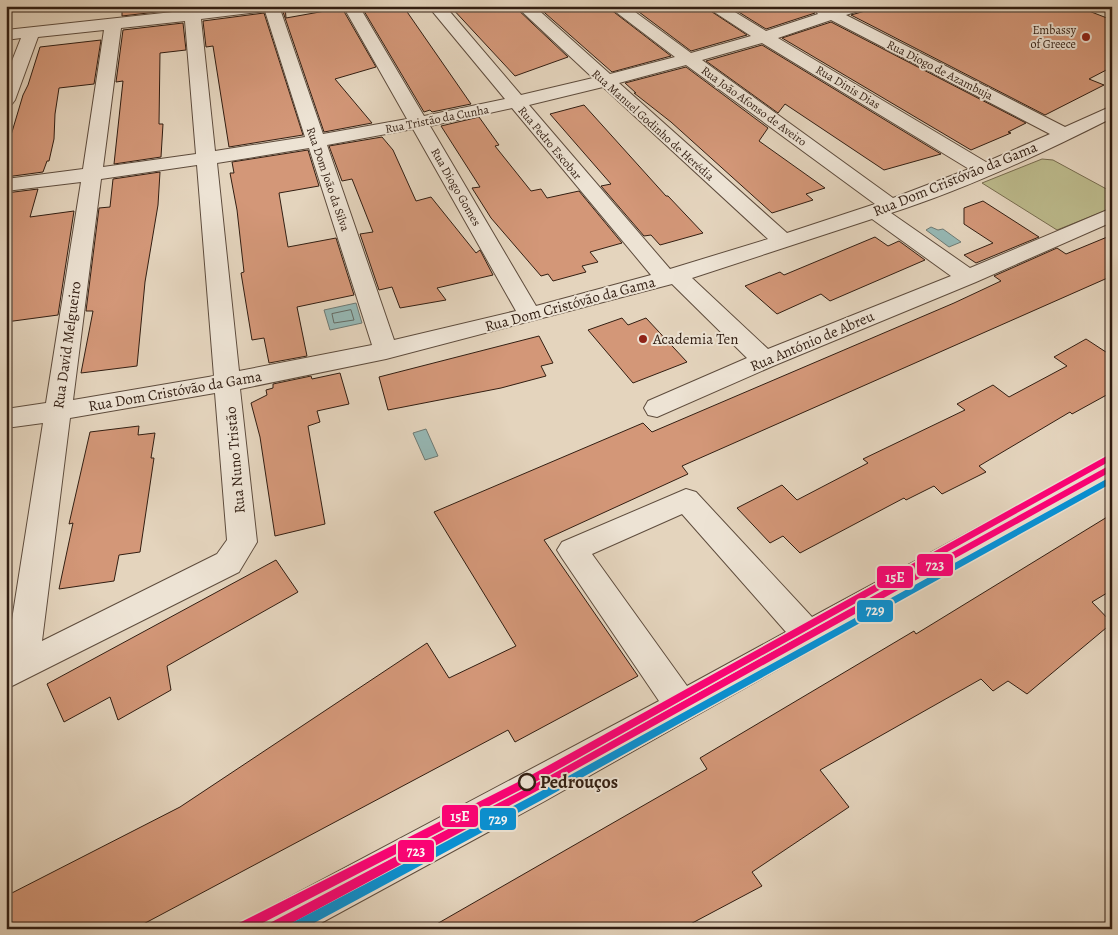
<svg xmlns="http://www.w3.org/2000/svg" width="1118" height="935" font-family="Alegreya,serif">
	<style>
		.green { fill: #bcba8c; stroke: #776c4f }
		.water { fill: #96b8b5; stroke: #6e7a74 }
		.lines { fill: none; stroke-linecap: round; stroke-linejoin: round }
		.shore { stroke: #646b64; stroke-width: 1 }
		.building { fill: #d39778; stroke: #321e12 }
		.minor-casing { stroke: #5e4c3d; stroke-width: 2 }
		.minor { fill: #ede3d4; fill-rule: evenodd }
		.bus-1-casing { stroke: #ede3d4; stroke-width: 3 }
		.bus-2-casing { stroke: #ede3d4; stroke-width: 3 }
		.bus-1 { fill: #f07; fill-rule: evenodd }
		.bus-2 { fill: #0592d8; fill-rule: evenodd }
		.tram-1-casing { stroke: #ede3d4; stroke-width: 3 }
		.tram-1 { fill: #f07; fill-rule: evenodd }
		.poi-dot { fill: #8f2418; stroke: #ede3d4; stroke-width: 2 }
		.stop-dot { fill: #ede3d4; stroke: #321e12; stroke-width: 2.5 }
		.labels { text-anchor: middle; stroke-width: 4; stroke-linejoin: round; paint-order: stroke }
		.far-poi-label { font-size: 12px; fill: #321e12; stroke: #ede3d4; text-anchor: end }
		.far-street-label { font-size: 12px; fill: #321e12; stroke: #ede3d4 }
		.street-label { font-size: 15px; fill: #321e12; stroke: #ede3d4 }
		.poi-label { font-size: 15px; fill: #321e12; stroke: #ede3d4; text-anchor: start }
		.near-stop-label { font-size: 18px; font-weight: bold; fill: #321e12; stroke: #ede3d4; text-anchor: start }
		.line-badge { stroke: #ede3d4; stroke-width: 2 }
		.badge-label { font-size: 14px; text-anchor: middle; font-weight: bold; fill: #fff }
	</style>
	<rect width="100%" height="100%" fill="#e4d4bd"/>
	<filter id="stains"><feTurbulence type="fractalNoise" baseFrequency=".004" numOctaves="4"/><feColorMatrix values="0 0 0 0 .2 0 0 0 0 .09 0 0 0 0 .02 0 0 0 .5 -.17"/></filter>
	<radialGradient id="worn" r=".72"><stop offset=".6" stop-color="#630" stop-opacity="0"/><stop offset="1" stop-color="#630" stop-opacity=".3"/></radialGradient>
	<path class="green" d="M1042,159L1053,160L1112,192V208L1057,230L982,183Z"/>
	<g class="water">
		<path d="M931,227L938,230L943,229L961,242L949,247L926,230Z"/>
		<path d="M356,303L362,323L330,330L324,310Z"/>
		<path d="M426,429L438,456L425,460L413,433Z"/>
	</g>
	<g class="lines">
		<path class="shore" d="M351,310L354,320L334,323L332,314Z"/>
	</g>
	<g class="building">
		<path d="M122,6H208L122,16Z"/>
		<path d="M281,6H285L286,18L342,8L376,67L335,79L372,123L324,132Z"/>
		<path d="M361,6H403L471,104L432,112L430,110L424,112Z"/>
		<path d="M450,6H514L568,57L515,76Z"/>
		<path d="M537,6H606L671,56L612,72Z"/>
		<path d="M631,6H703L747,35L691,51Z"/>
		<path d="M729,6H816L813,10L815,13L766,29Z"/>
		<path d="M868,6H1076L1112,20V67L1089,79L1104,85L1045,115L851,15L865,11Z"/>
		<path d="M264,13L303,135L229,147L213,46L206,47L203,21Z"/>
		<path d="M831,22L1026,123L1008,132L1011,133L971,150L782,38Z"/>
		<path d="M183,23L186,50L160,53L159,124H163L161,157L114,164L123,81L116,82L123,30Z"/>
		<path d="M101,40L94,84L59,88L55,114L54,139L49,161H47L43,172L6,177V152L23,95L28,85L40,47Z"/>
		<path d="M762,45L941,154L884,170L785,104L778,113L706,61Z"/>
		<path d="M686,67L768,128L759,141L825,188L806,194L813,200L772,213L671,122L634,93H636L625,83Z"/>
		<path d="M584,105L666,196H668L703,233L660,245L651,235L644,236L601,186L611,184L550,114Z"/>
		<path d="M479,117L499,145L495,146L531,191L541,189L547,198L579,191L622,243L590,252L598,262L582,266L586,272L553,281L548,274L541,276L491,218L472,188L480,187L441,126Z"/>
		<path d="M382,137L393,150L416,201L431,197L476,253L480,250L493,275L437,288L446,300L400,308L392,287L379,290L360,234L373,232L352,179L342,181L329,146Z"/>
		<path d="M308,150L319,186L279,193L288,247L336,238L354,295L297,307L307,356L269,363L264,338L252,340L241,273L244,272L237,210L230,173H234L232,162Z"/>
		<path d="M160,172L158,205L145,282L137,366L81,373L93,311H86L99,208L110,207L113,179Z"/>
		<path d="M38,189L30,217L74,211L58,315L6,322V193Z"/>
		<path d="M983,201L1039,237L976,263L964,255L993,243L964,224V208Z"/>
		<path d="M1112,235V276L682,466L688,474L544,540L638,676L515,742L508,730L134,929H6V896L180,807L427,643L449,678L516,646L434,512L643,423L652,432L954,303L1001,281L994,276L1057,248L1066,254Z"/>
		<path d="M875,237L888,246L899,241L925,260L830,301L821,294L777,314L745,286L780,272L784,275Z"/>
		<path d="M622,318L628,325L646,318L687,362L633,383L588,330Z"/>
		<path d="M539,336L553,363L541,366L546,376L501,388L388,410L379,377Z"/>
		<path d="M1086,339L1112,356V392L1072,414L1070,412L979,466L986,472L942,494L934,486L906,500L904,498L800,553L783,536L770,543L737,508L782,485L797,500L868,463L863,459L965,410L957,404L993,385L1009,397L1067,366L1054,357Z"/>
		<path d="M340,373L349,404L317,411L320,422L308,426L325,524L275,536L260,437L251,403L267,395L266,390L273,388V384L311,376L312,379Z"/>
		<path d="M139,426L138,435L155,433L151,458H154L140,552L119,555L114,581L59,589L73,523L69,524L90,432Z"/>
		<path d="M1112,514V590L1092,602L1112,623L1027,694L1008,681L993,691L981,679L820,770L849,807L752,872L762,886L681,929H428L707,769L700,758L914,631L916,634Z"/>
		<path d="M276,560L298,592L167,666L171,690L118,720L110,697L64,722L47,684Z"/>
	</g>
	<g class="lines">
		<g class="minor-casing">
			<g id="minor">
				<path d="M228,6H279L323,134L407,119L343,6H359L424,116L505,99L428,6H445L521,95L593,78L516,6H534L610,74L675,57L608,6H627L691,53L751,36L705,6H725L766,31L818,14L815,10L819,6H827L833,9L841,6H866L864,9L846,15L1065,127L1112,106V118C1041,154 966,189 891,213L970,268L1112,208V222L976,282L773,366L657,417L648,415L644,408L648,401L747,358L672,284L386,359L240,389L257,542L239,572L6,689V658L43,423L6,428V409L46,403L81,182L6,191V179L83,169L104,30L38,37L15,100L12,104L6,105V76L21,38L6,40V30ZM265,11L305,137L215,151L201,19ZM831,20L1050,134L986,162L778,38ZM185,21L196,154L103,167L121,28ZM762,43L969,169L893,198L702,60ZM686,65L875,204L787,233L619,83ZM603,87L768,239L670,269L529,105ZM512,108L651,275L536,306L430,126ZM413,129L516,311L394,340L327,145ZM309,148L372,345L239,371L217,163ZM197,165L214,376L73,400L101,179ZM872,219L951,276L768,349L692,278ZM215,393L227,540L217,554L42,641L70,418Z"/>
				<path d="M1112,457V480L545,801L310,929H251L256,915L659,701L562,558L557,550L562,542L686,489L696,492L812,617L1102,460ZM682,514L786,632L687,686L592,554Z"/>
			</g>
		</g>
		<use href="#minor" class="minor"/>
		<g class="bus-1-casing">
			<path id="bus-1" d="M1112,464V471L535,792L281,929H265L266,925L529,786Z"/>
		</g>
		<g class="bus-2-casing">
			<path id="bus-2" d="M1112,476V483L540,801L303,929H287L288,925L534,795Z"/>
		</g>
		<use href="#bus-1" class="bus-1"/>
		<use href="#bus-2" class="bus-2"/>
		<g class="tram-1-casing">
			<path id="tram-1" d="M1112,453V460L530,785L251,929H234L235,925L524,779Z"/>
		</g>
		<use href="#tram-1" class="tram-1"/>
	</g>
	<g class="poi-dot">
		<circle cx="1086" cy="37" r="5"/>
		<circle cx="643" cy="339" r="5"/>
	</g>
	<circle class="stop-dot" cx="527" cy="782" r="8"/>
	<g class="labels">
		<g class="far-poi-label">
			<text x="1076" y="34">Embassy<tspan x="1076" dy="14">of Greece</tspan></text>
		</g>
		<g class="far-street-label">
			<text transform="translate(940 70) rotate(27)" y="4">Rua Diogo de Azambuja</text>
			<text transform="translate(848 87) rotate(31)" y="4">Rua Dinis Dias</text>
			<text transform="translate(754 106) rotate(36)" y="4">Rua João Afonso de Aveiro</text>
			<text transform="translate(437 119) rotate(-11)" y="4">Rua Tristão da Cunha</text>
			<text transform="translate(653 125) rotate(42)" y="4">Rua Manuel Godinho de Herédia</text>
			<text transform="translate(550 143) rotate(50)" y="4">Rua Pedro Escobar</text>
			<text transform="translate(328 179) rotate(71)" y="4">Rua Dom João da Silva</text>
			<text transform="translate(456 187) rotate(60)" y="4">Rua Diogo Gomes</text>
		</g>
		<g class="street-label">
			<text transform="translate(955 179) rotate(-22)" y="5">Rua Dom Cristóvão da Gama</text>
			<text transform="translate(570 304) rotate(-15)" y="5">Rua Dom Cristóvão da Gama</text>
			<text transform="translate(812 341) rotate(-23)" y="5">Rua António de Abreu</text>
			<text transform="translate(67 345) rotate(-82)" y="5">Rua David Melgueiro</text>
			<text transform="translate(175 391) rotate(-10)" y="5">Rua Dom Cristóvão da Gama</text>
			<text transform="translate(235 460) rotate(-95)" y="5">Rua Nuno Tristão</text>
		</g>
		<g class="poi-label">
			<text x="653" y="344">Academia Ten</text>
		</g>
		<g class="near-stop-label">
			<text x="540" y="788">Pedrouços</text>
		</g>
	</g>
	<g class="line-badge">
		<rect x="916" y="553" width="38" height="24" rx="5" fill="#f07"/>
		<rect x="876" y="565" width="38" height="24" rx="5" fill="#f07"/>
		<rect x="856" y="599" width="38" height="24" rx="5" fill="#0592d8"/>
		<rect x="441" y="804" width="38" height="24" rx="5" fill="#f07"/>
		<rect x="479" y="807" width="38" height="24" rx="5" fill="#0592d8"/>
		<rect x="397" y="839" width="38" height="24" rx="5" fill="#f07"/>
	</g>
	<g class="badge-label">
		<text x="935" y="570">723</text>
		<text x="895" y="582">15E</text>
		<text x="875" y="615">729</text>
		<text x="460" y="821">15E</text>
		<text x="498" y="824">729</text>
		<text x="416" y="856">723</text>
	</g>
	<rect width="1118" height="935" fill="none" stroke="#e4d4bd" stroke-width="25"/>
	<rect x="8" y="8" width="1103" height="920" fill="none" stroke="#321e12" stroke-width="2.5"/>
	<rect x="12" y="12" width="1093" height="910" fill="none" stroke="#321e12"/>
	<rect width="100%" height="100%" filter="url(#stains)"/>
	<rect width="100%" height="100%" fill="url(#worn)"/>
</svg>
